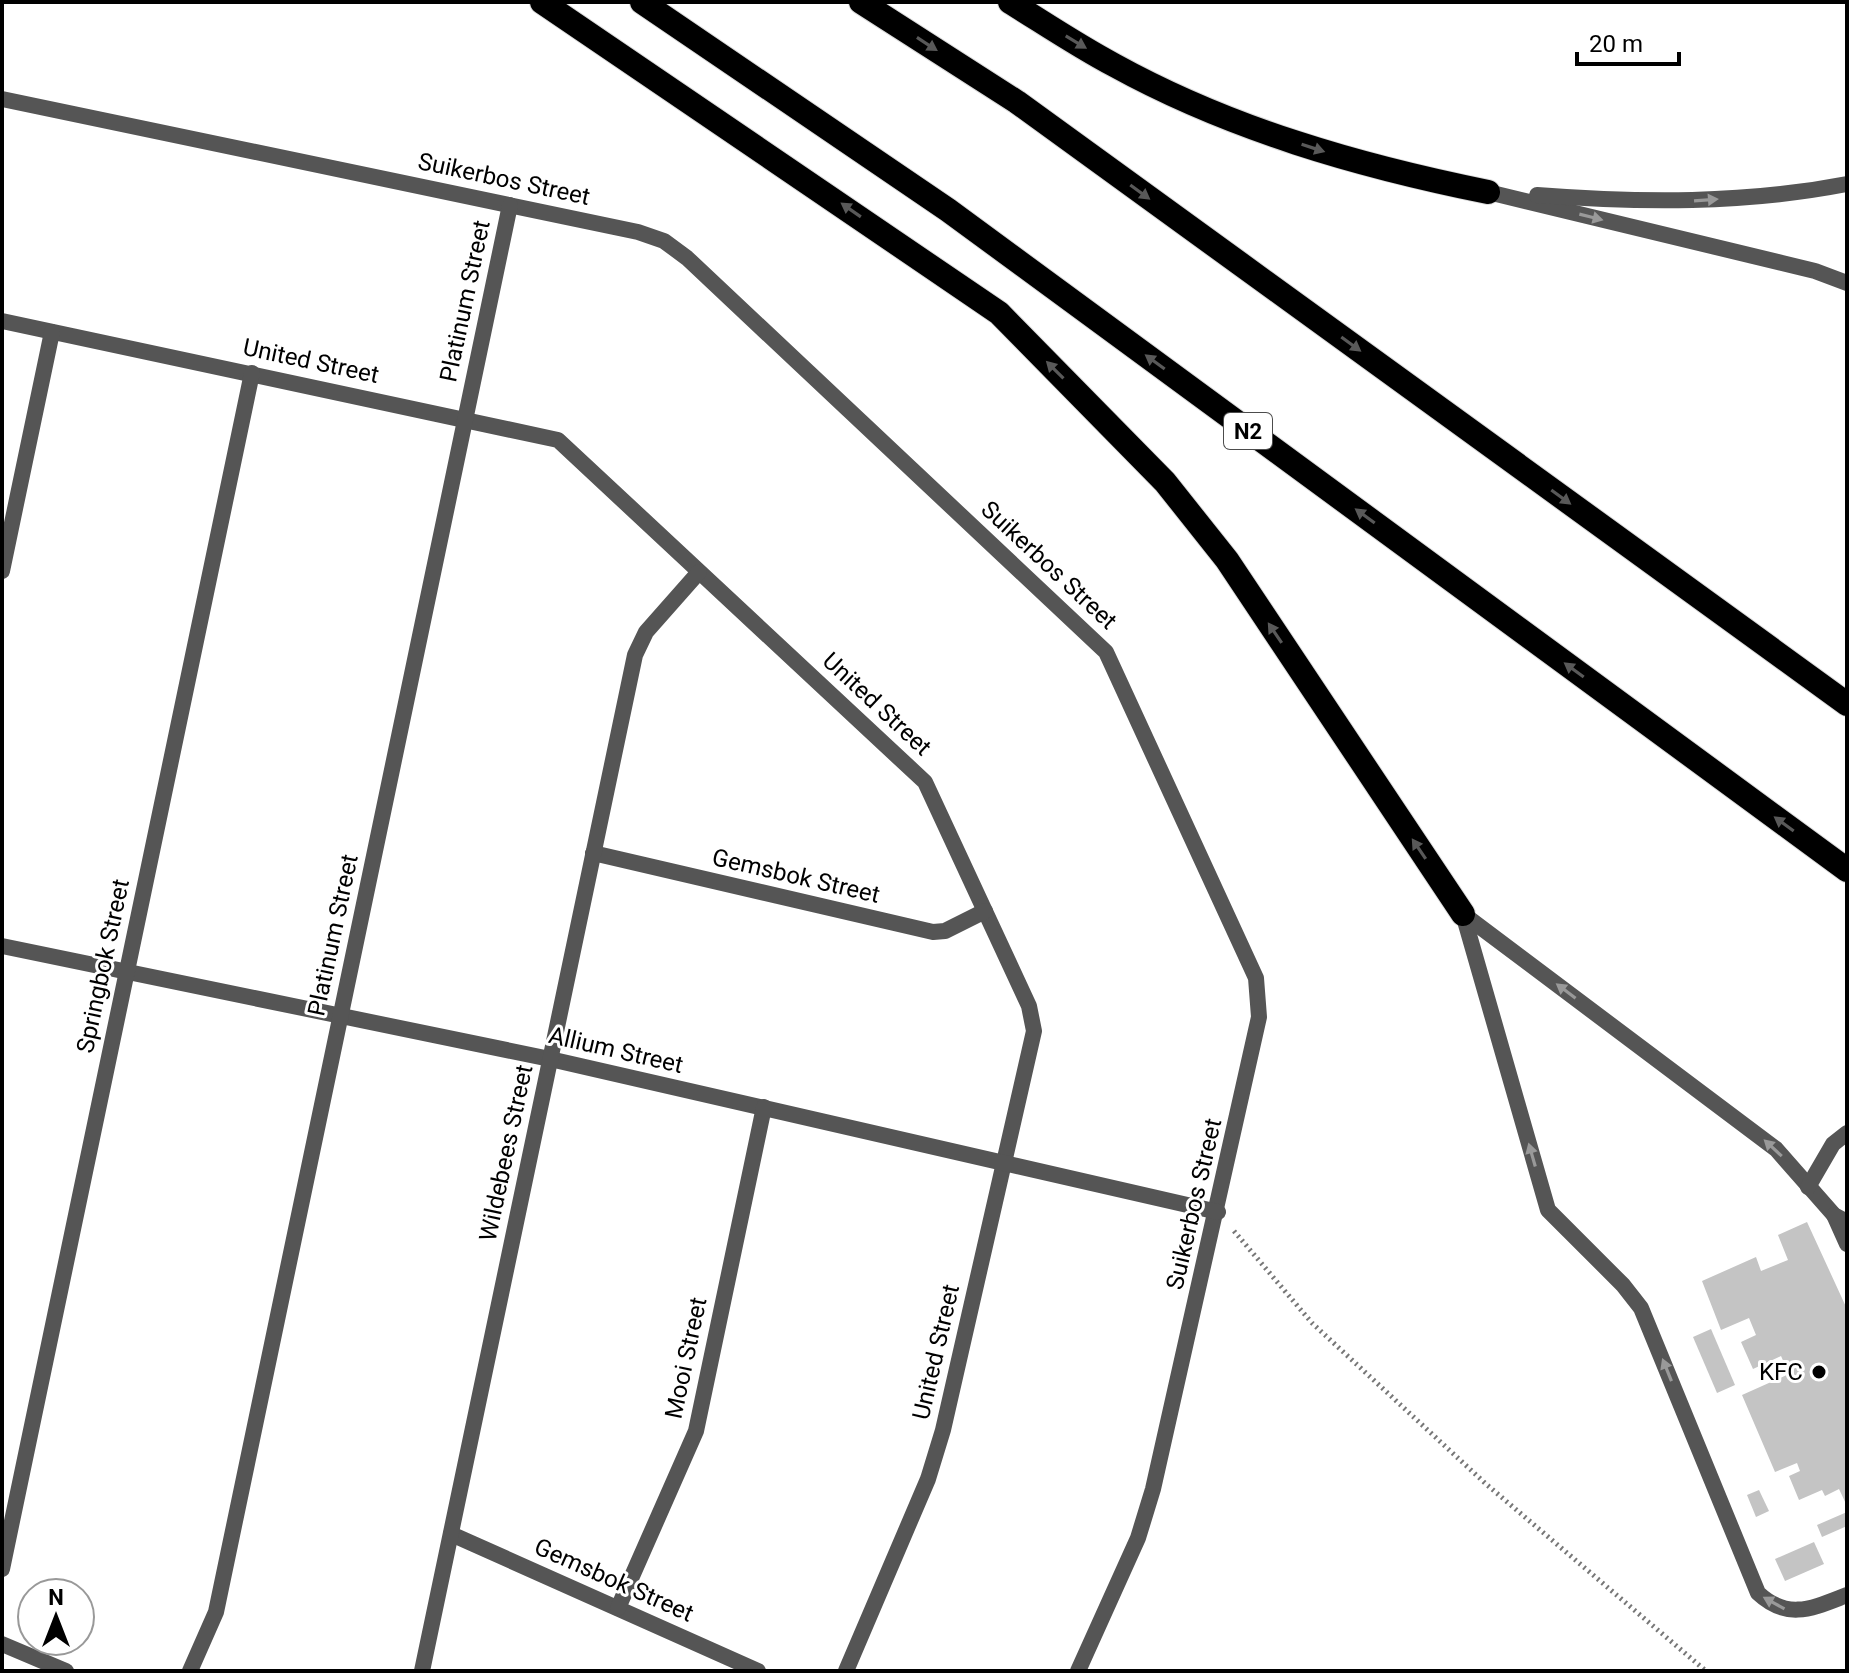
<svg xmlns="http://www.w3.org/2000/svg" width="1849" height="1673" font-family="Roboto,sans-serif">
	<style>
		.building { fill: #c4c4c4 }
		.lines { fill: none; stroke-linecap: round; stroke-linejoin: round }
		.motorway-casing { stroke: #dbdbdb; stroke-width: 26 }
		.path { stroke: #777; stroke-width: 5; stroke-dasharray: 2 4; stroke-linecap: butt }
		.service { stroke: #555; stroke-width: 16 }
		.minor { stroke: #555; stroke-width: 16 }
		.motorway { stroke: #000; stroke-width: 24 }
		.oneway { fill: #595959 }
		.oneway2 { fill: #999 }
		.poi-dot { fill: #000; stroke: #fff; stroke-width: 3 }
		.labels { text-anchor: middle; stroke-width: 6; stroke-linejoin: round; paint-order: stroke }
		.shield { fill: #fff; stroke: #4c4c4c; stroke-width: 2 }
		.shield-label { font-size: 22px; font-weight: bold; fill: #000 }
		.street-label { font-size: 24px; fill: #000; stroke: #fff }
		.poi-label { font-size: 24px; fill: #000; stroke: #fff; text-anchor: end }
	</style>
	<rect width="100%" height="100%" fill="#fff"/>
	<g class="building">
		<path d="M1807,1222L1847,1309V1506L1839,1489L1825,1496L1822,1490L1799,1500L1789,1476L1800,1471L1797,1463L1775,1472L1742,1395L1789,1374L1781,1356L1753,1369L1741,1342L1756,1335L1749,1318L1721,1330L1702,1281L1756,1257L1761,1271L1788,1260L1778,1235Z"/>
		<path d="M1711,1329L1735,1385L1717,1393L1693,1337Z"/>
		<path d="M1759,1490L1769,1511L1756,1517L1747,1495Z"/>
		<path d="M1847,1512V1526L1822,1537L1817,1525Z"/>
		<path d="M1814,1542L1824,1564L1785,1581L1775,1559Z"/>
	</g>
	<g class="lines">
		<g class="motorway-casing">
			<g id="motorway">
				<path d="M542,2L999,313L1165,482L1227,560L1463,914"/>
				<path d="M642,2L948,210L1847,870"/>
				<path d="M861,2L1017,102L1847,704"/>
				<path d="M1010,2C1044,23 1078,46 1114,65C1230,129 1359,166 1488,192"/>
			</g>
		</g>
		<path class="path" d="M1234,1231L1312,1323L1486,1484L1706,1671"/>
		<g class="service">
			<path d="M1488,192L1815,271L1847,283"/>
			<path d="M1537,195C1641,203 1744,204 1847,184"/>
			<path d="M1463,914L1548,1210L1623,1285L1641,1308L1758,1593C1788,1621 1813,1608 1847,1595"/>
			<path d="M1463,914L1776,1149L1834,1215L1847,1222"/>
			<path d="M1808,1187L1833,1144L1847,1133"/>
			<path d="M1834,1215L1847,1244"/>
		</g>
		<g class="minor">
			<path d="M2,99L638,232L664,241L687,258L1106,652L1256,978L1259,1017L1153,1489L1138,1538L1078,1671"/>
			<path d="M2,321L558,440L925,782L1029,1006L1034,1031L943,1430L928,1479L846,1671"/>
			<path d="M2,571L52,332"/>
			<path d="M593,853L933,932L945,931L985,911"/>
			<path d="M2,946L550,1059L1218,1212"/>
			<path d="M451,1534L758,1671"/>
			<path d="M2,1569L252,373"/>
			<path d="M618,1608L696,1431L764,1107"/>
			<path d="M2,1644L66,1671"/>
			<path d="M190,1671L216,1612L510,205"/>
			<path d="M422,1671L635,655L646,632L699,572"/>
		</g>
		<use href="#motorway" class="motorway"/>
	</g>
	<defs><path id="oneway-solid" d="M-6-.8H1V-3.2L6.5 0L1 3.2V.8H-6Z" transform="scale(2)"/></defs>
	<g class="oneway">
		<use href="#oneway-solid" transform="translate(1076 42) rotate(31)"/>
		<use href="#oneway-solid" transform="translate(927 44) rotate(33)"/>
		<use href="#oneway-solid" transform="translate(1313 148) rotate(18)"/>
		<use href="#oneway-solid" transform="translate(1140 192) rotate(36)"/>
		<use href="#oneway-solid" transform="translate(851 210) rotate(-145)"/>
		<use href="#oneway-solid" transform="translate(1351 344) rotate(36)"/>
		<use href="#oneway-solid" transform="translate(1155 362) rotate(-144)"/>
		<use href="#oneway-solid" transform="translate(1055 370) rotate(-135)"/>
		<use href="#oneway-solid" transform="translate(1561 497) rotate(36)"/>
		<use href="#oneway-solid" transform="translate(1365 516) rotate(-144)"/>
		<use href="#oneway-solid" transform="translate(1275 633) rotate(-124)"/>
		<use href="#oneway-solid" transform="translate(1574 670) rotate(-144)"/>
		<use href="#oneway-solid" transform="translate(1784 824) rotate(-144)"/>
		<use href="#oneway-solid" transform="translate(1419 849) rotate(-124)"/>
	</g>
	<g class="oneway2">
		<use href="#oneway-solid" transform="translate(1706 200) rotate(-4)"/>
		<use href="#oneway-solid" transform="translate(1591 217) rotate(14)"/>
		<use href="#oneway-solid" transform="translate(1566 991) rotate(-143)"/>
		<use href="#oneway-solid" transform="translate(1773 1148) rotate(-137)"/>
		<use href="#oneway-solid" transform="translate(1532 1155) rotate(-106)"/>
		<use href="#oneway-solid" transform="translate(1667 1370) rotate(-112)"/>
		<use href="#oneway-solid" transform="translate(1774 1603) rotate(-151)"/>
	</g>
	<circle class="poi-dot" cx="1819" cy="1372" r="8"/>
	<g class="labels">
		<rect class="shield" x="1224" y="413" width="48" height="36" rx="6"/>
		<g class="shield-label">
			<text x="1248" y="439">N2</text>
		</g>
		<g class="street-label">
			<text transform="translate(504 179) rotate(12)" y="8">Suikerbos Street</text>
			<text transform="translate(465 301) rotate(-78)" y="8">Platinum Street</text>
			<text transform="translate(311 361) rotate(12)" y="8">United Street</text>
			<text transform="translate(1049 565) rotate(43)" y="8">Suikerbos Street</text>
			<text transform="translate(877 704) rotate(43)" y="8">United Street</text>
			<text transform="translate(796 876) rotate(13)" y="8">Gemsbok Street</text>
			<text transform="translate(333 935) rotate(-78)" y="8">Platinum Street</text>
			<text transform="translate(103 966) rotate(-78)" y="8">Springbok Street</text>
			<text transform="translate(616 1050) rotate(13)" y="8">Allium Street</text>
			<text transform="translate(506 1153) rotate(-78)" y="8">Wildebees Street</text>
			<text transform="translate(1194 1204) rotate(-77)" y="8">Suikerbos Street</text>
			<text transform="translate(936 1352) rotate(-77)" y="8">United Street</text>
			<text transform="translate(686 1358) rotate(-78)" y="8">Mooi Street</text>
			<text transform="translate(614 1580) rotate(24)" y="8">Gemsbok Street</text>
		</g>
		<g class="poi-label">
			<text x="1803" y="1380">KFC</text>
		</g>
	</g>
	<rect width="1849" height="1673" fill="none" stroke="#000000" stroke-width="8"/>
	<g transform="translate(56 1617)"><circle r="38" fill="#ffffff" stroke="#999999" stroke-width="2"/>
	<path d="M0-6L14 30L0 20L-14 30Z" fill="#000000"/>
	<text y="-12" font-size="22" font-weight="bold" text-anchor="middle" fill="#000000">N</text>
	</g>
	<path d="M1577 52v12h102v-12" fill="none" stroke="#000000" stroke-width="4"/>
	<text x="1589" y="52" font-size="24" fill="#000000" stroke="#ffffff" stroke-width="6" paint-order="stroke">20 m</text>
</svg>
